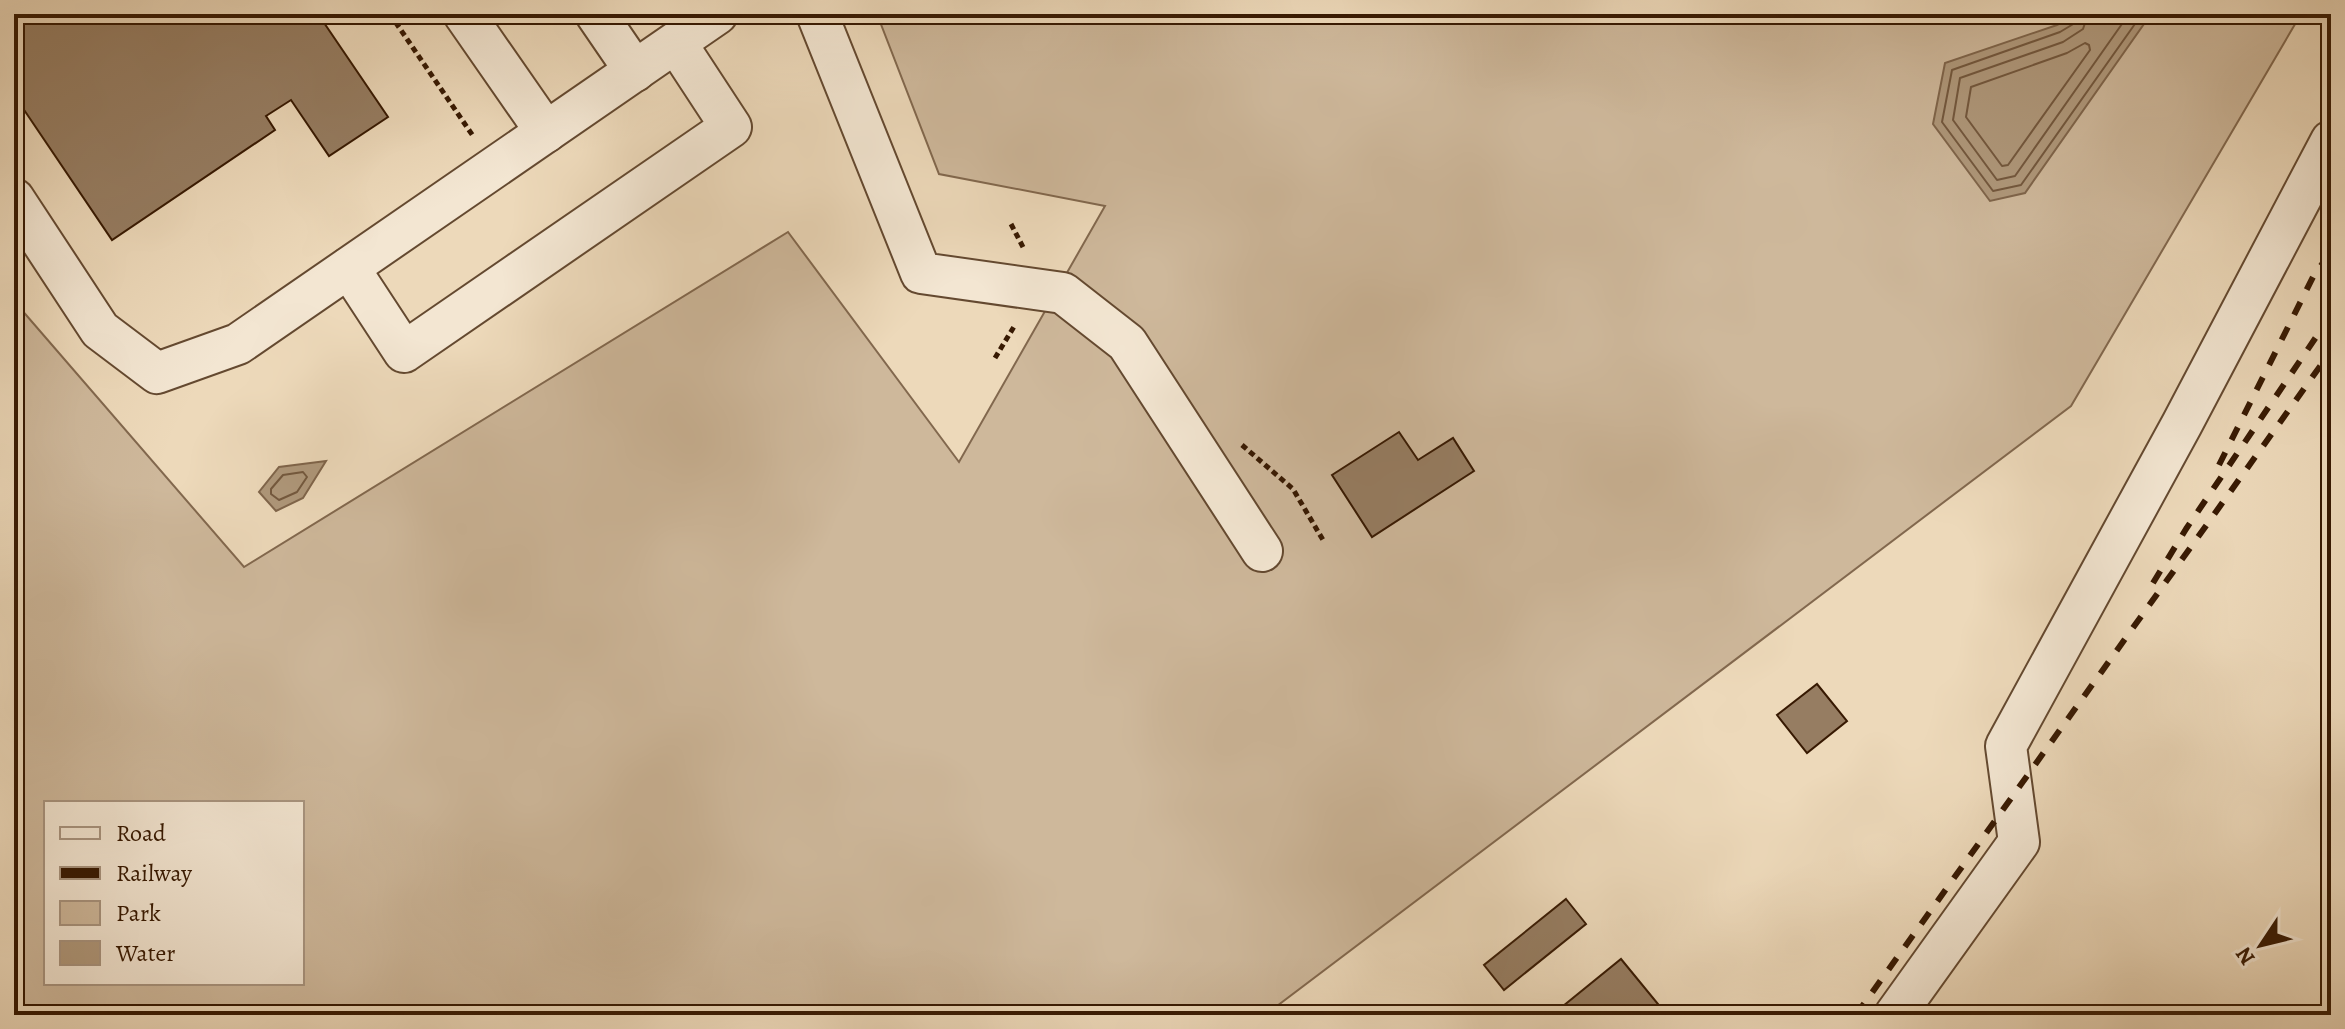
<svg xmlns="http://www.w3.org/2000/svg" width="2345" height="1029" font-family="Alegreya,serif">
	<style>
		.green { fill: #ceb89b; stroke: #82684e; stroke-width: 2; fill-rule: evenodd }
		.water { fill: #af987b; stroke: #7f654b; stroke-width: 2 }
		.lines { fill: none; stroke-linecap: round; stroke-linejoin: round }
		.shore { stroke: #73583e; stroke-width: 2 }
		.building { fill: #967d62; stroke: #371902; stroke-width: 2 }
		.minor-casing { stroke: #644930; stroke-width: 44 }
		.path { stroke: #371902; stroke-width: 5; stroke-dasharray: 6 4; stroke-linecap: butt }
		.minor { stroke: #f3e6d2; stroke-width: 40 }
		.rail { stroke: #371902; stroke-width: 6; stroke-dasharray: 14 14; stroke-linecap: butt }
	</style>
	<rect width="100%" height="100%" fill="#edd9ba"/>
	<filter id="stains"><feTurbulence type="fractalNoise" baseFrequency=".0025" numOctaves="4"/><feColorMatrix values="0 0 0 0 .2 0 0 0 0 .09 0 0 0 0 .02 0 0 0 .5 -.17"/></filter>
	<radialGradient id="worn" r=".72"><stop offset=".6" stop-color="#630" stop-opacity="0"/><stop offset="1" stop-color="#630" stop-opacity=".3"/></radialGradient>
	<path class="green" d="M877,14H2301L2071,406L1265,1015H14V301L244,567L788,232L959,462L1105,206L939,174ZM46,803H302V983H46Z"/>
	<g class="water">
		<path d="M2076,14H2151L2025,193L1990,201L1933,124L1945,63L2057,25Z"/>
		<path d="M326,461L303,498L276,511L259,492L279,467Z"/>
	</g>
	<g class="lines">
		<g class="shore">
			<path d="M2078,14L2075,23L2060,32L1952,70L1942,122L1993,191L2021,185L2142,14"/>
			<path d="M2088,14L2083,29L2063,42L1960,78L1953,120L1997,180L2015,176L2129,14"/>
			<path d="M2085,43L2089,45L2090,50L2008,165L2002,166L1966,117L1971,87L2067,53Z"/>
			<path d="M303,472L307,477L297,492L279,500L271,494V489L283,475Z"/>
		</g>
	</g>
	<g class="building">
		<path d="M14,14H318L388,117L329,156L291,100L266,116L275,130L112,240L14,95Z"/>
		<path d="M1399,432L1418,460L1453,438L1474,471L1372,537L1332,475Z"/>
		<path d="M1817,684L1847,721L1807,753L1777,715Z"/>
		<path d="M1566,899L1586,924L1504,990L1484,965Z"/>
		<path d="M1621,959L1667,1015H1552Z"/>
	</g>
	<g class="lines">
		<g class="minor-casing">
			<g id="minor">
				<path d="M464,14L546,132"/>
				<path d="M596,14L635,71"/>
				<path d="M817,14L921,273L1063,293L1127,343L1262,551"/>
				<path d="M14,199L100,330L157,373L238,344L717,14"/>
				<path d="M349,268L404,352L731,127L676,43"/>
				<path d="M1895,1015L2019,842L2006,746L2182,424L2331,141"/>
			</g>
		</g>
		<g class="path">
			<path d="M390,14L473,136"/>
			<path d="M1011,224L1024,249"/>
			<path d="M995,358L1015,325"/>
			<path d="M1242,445L1293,489L1323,540"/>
		</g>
		<use href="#minor" class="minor"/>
		<g class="rail">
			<path d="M2219,465L2314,275L2331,252"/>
			<path d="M2153,583L2186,529L2331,315"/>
			<path d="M1856,1015L2331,351"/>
		</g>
	</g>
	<rect width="2345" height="1029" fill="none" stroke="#edd9ba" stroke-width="48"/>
	<rect x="16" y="16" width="2313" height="997" fill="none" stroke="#371902" stroke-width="4"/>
	<rect x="24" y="24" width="2297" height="981" fill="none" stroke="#371902" stroke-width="2"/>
	<rect x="44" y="801" width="260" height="184" fill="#f3e6d2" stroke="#a8947f" stroke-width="2"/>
	<rect x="60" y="827" width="40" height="12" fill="#f3e6d2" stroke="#a8947f" stroke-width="2"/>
	<text x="116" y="841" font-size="24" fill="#371902">Road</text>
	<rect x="60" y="867" width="40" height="12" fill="#371902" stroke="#a8947f" stroke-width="2"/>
	<text x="116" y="881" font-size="24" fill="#371902">Railway</text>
	<rect x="60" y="901" width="40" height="24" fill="#ceb89b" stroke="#a8947f" stroke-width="2"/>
	<text x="116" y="921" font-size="24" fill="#371902">Park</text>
	<rect x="60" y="941" width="40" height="24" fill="#af987b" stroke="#a8947f" stroke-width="2"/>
	<text x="116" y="961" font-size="24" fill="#371902">Water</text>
	<g transform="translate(2261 945) rotate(235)" stroke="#f3e6d2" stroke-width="6" paint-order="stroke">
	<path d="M0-6L14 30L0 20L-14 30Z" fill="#371902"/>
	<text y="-12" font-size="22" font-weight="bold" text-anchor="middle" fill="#371902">N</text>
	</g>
	<rect width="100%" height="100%" filter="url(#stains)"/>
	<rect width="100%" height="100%" fill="url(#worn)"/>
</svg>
